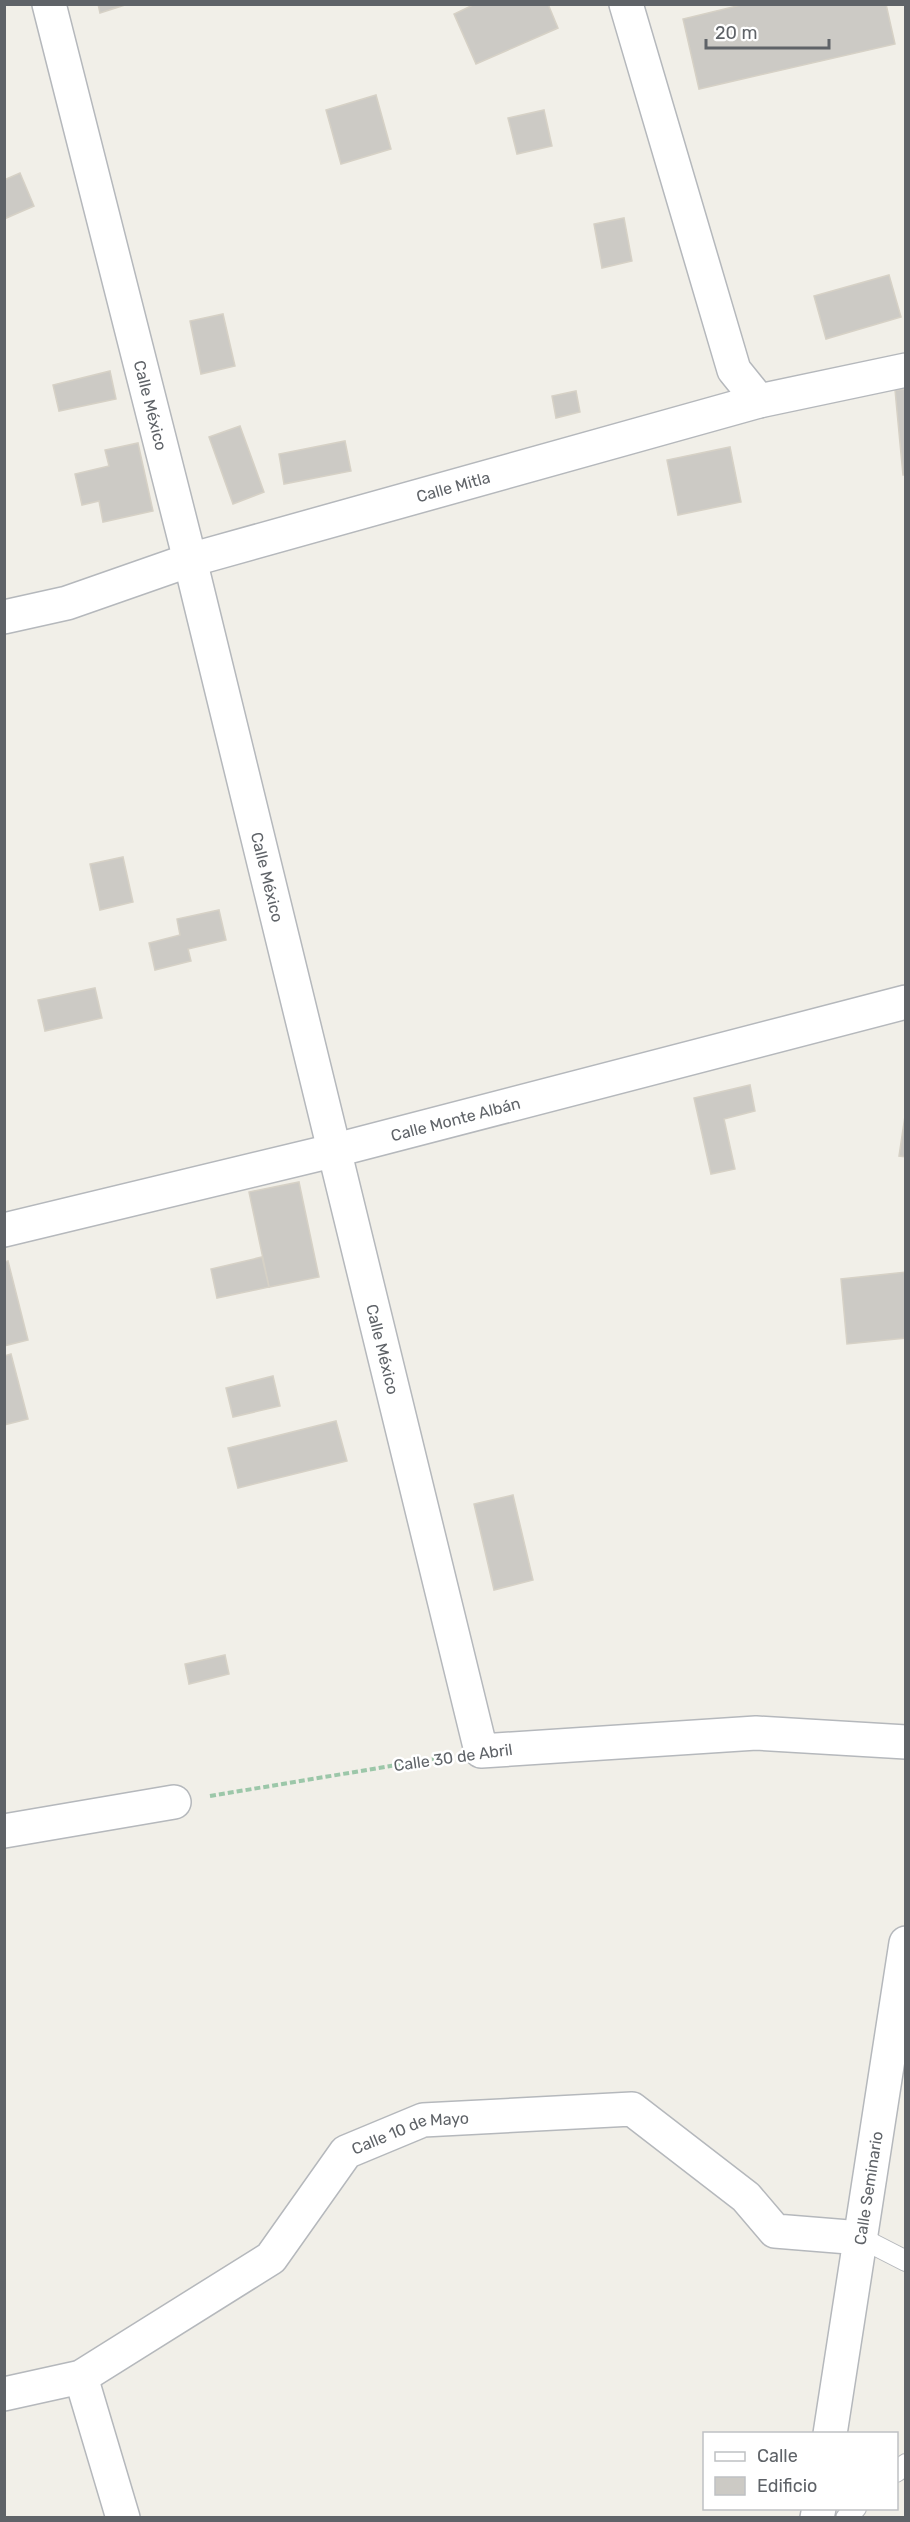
<svg xmlns="http://www.w3.org/2000/svg" width="910" height="2522" font-family="Rubik,sans-serif">
	<style>
		.building { fill: #cccac5; stroke: #d6d1c6; stroke-width: 1.5 }
		.lines { fill: none; stroke-linecap: round; stroke-linejoin: round }
		.service-casing { stroke: #b5b8bc; stroke-width: 22 }
		.minor-casing { stroke: #b5b8bc; stroke-width: 36 }
		.tertiary-casing { stroke: #b5b8bc; stroke-width: 36 }
		.path { stroke: #9cc7a9; stroke-width: 4; stroke-dasharray: 6 3; stroke-linecap: butt }
		.service { stroke: #fff; stroke-width: 20 }
		.minor { stroke: #fff; stroke-width: 33 }
		.tertiary { stroke: #fff; stroke-width: 33 }
		.labels { text-anchor: middle; stroke-width: 5; stroke-linejoin: round; paint-order: stroke }
		.street-label { font-size: 16px; fill: #5f6368; stroke: #fff }
	</style>
	<rect width="100%" height="100%" fill="#f1efe8"/>
	<g class="building">
		<path d="M98,4H128L100,13Z"/>
		<path d="M475,4H548L558,28L476,64L454,14Z"/>
		<path d="M745,4H886L895,44L699,89L683,19Z"/>
		<path d="M376,95L391,149L341,164L326,110Z"/>
		<path d="M544,110L552,146L517,154L508,118Z"/>
		<path d="M20,173L34,206L4,219V180Z"/>
		<path d="M624,218L632,261L602,268L594,224Z"/>
		<path d="M889,275L901,317L826,339L814,296Z"/>
		<path d="M223,314L235,366L201,374L190,321Z"/>
		<path d="M110,371L116,399L59,411L53,385Z"/>
		<path d="M906,389V475H903L895,390Z"/>
		<path d="M576,391L580,412L556,418L552,396Z"/>
		<path d="M240,426L264,492L233,504L209,437Z"/>
		<path d="M345,441L351,471L284,484L279,454Z"/>
		<path d="M138,443L153,511L103,522L99,501L82,505L75,474L109,466L105,450Z"/>
		<path d="M730,447L741,502L678,515L667,460Z"/>
		<path d="M123,857L133,902L100,910L90,864Z"/>
		<path d="M219,910L226,940L188,949L191,961L155,970L149,943L180,935L177,919Z"/>
		<path d="M95,988L102,1018L45,1031L38,1000Z"/>
		<path d="M750,1085L755,1111L724,1119L735,1169L711,1174L694,1098Z"/>
		<path d="M905,1116H906V1157L899,1156Z"/>
		<path d="M299,1182L319,1277L269,1287L249,1192Z"/>
		<path d="M262,1257L269,1287L217,1298L211,1269Z"/>
		<path d="M8,1261L28,1340L4,1346V1262Z"/>
		<path d="M906,1272V1338L847,1344L841,1279Z"/>
		<path d="M11,1354L28,1419L4,1425V1356Z"/>
		<path d="M273,1376L280,1406L233,1417L226,1388Z"/>
		<path d="M336,1421L347,1461L238,1488L228,1448Z"/>
		<path d="M513,1495L533,1580L494,1590L474,1504Z"/>
		<path d="M225,1655L229,1674L189,1684L185,1664Z"/>
	</g>
	<g class="lines">
		<g class="service-casing">
			<g id="service">
				<path d="M861,2238L906,2261"/>
				<path d="M896,2472L906,2464"/>
				<path d="M846,2518L856,2508"/>
			</g>
		</g>
		<g class="minor-casing">
			<g id="minor">
				<path id="s1" d="M49,4L190,560L481,1751L756,1733L906,1742"/>
				<path d="M626,4L734,370L759,401"/>
				<path id="s2" d="M4,617L67,603L190,560L759,401L906,370"/>
				<path id="s3" d="M4,1230L336,1150L906,1002"/>
				<path d="M4,1831L174,1802"/>
				<path d="M81,2377L123,2518"/>
				<path id="s4" d="M4,2394L81,2377L271,2258L346,2152L423,2120L632,2109L746,2197L775,2231L861,2238"/>
			</g>
		</g>
		<g class="tertiary-casing">
			<g id="tertiary">
				<path id="s5" d="M830,2434L906,1943"/>
				<path d="M817,2518L819,2508"/>
			</g>
		</g>
		<path class="path" d="M210,1796L445,1757"/>
		<use href="#service" class="service"/>
		<use href="#minor" class="minor"/>
		<use href="#tertiary" class="tertiary"/>
	</g>
	<g class="labels">
		<g class="street-label">
			<text dy="6" stroke="none"><textPath href="#s1" startOffset="414">Calle México</textPath></text>
			<text dy="6" stroke="none"><textPath href="#s2" startOffset="468">Calle Mitla</textPath></text>
			<text dy="6" stroke="none"><textPath href="#s1" startOffset="900">Calle México</textPath></text>
			<text dy="6" stroke="none"><textPath href="#s3" startOffset="465">Calle Monte Albán</textPath></text>
			<text dy="6" stroke="none"><textPath href="#s1" startOffset="1386">Calle México</textPath></text>
			<text transform="translate(453 1757) rotate(-8)" y="6">Calle 30 de Abril</text>
			<text dy="6" stroke="none"><textPath href="#s4" startOffset="501">Calle 10 de Mayo</textPath></text>
			<text dy="6" stroke="none"><textPath href="#s5" startOffset="249">Calle Seminario</textPath></text>
		</g>
	</g>
	<rect width="910" height="2522" fill="none" stroke="#5f6368" stroke-width="12"/>
	<rect x="703" y="2432" width="195" height="78" fill="#ffffff" stroke="#bfc1c3" stroke-width="1.5"/>
	<rect x="715" y="2452" width="30" height="9" fill="#ffffff" stroke="#bfc1c3" stroke-width="1.5"/>
	<text x="757" y="2462" font-size="18" fill="#5f6368">Calle</text>
	<rect x="715" y="2477" width="30" height="18" fill="#cccac5" stroke="#bfc1c3" stroke-width="1.5"/>
	<text x="757" y="2492" font-size="18" fill="#5f6368">Edificio</text>
	<path d="M706 39v9h123v-9" fill="none" stroke="#5f6368" stroke-width="3"/>
	<text x="715" y="39" font-size="18" fill="#5f6368" stroke="#ffffff" stroke-width="4.5" paint-order="stroke">20 m</text>
</svg>
